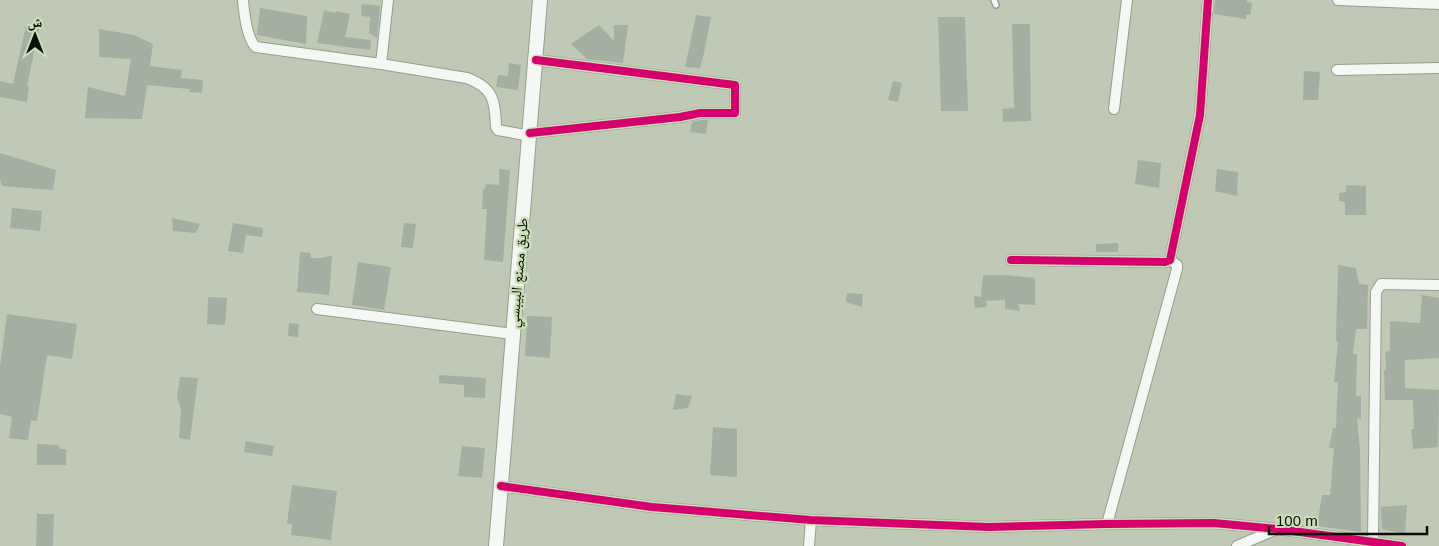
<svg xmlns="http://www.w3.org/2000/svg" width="1439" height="546" font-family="Arial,'Noto Naskh Arabic',sans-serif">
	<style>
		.building { fill: #a4afa1 }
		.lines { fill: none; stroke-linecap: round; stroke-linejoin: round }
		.lane-casing { stroke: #969e8e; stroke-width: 8 }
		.street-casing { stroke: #969e8e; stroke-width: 12 }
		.secondary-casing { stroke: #969e8e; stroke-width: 16 }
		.lane { stroke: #f5f7f4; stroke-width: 5 }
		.street { stroke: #f5f7f4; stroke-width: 10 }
		.secondary { stroke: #f5f7f4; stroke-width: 14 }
		.cycleway-casing { stroke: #cbdeb9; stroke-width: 11 }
		.cycleway { stroke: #d6006c; stroke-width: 8 }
		.labels { text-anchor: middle; stroke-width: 5; stroke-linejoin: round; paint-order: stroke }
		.street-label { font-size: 15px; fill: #090f04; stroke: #cbdeb9 }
	</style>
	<rect width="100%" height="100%" fill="#bfc9b5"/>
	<g class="building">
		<path d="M1215,0H1247V2L1252,3L1250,15H1246V19L1214,14Z"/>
		<path d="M362,4L380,6L377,38L369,33L370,17L361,16Z"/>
		<path d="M260,8L307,16L306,44L257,35Z"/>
		<path d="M324,10L335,13L336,11L350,14L345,37L371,40L370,50L317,43Z"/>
		<path d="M696,15L711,17L704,53L700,68L685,67Z"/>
		<path d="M938,17H965L968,111H941Z"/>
		<path d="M1012,24H1030L1031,121L1003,122L1002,109L1014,108Z"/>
		<path d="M599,25L614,41V25H628L623,63L587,59L571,44Z"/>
		<path d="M26,26L39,29L27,86H29L27,102L0,97V81L13,84Z"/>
		<path d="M99,29L134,35L153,44L150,66L182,70L181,78L203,80L202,93L189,92V89L147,85L142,119L85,118L88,87L125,96L131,59L99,57Z"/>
		<path d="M509,63L521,65L518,90L496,87L498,75L508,76Z"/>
		<path d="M1304,71L1320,72L1318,100H1303Z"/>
		<path d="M893,81L902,83L898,102L888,100Z"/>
		<path d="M701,120H708L706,134L690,132L692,122Z"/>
		<path d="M0,153L56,170L53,190L2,186L0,179Z"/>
		<path d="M1138,160L1161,163L1159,188L1135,184Z"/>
		<path d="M499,169L510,170L503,262L484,260L487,209H482L483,189H485L486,184L499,185Z"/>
		<path d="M1217,169L1238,172L1237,196L1215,191Z"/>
		<path d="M1346,185L1366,186V215H1345V202L1339,201V193L1346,192Z"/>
		<path d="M12,208L42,211L40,231L10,228Z"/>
		<path d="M172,218L200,224L196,233L173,231Z"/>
		<path d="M233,223L263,228L262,237L246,235L243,253L228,251Z"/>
		<path d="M404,223L416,224L413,248L401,247Z"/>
		<path d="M1118,243V252H1096V244Z"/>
		<path d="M300,252L310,253L311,258H323L324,257L332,256L329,295L297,292Z"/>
		<path d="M358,262L391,267L384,310L352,305Z"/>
		<path d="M1338,265L1356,268L1359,284L1368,285L1367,329H1356L1353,354H1357L1356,396H1361V419L1357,418L1360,449L1361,532L1317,526L1322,495H1330L1334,448H1329L1333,428H1336L1338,382L1334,383L1338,341H1336Z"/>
		<path d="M983,275H1005L1035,278V305L1018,304L1020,311L1005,309V300L986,301L987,307L975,308L974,296L981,297Z"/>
		<path d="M847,293L863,294L862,307L846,302Z"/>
		<path d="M1422,295L1439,298V358L1405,360V388L1439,390L1438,447L1413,449L1411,429H1414L1413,400H1385L1384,370H1386L1385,352L1390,351V321L1420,323Z"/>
		<path d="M208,297L227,298L225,325L207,324Z"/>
		<path d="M7,314L77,324L72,359L47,355L37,421L31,420L28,440L9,438L12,417L0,414V367Z"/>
		<path d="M527,316L552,317L550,358L525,356Z"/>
		<path d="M289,323L299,324L298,337L288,336Z"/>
		<path d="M439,375L486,378L485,398L464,397V385L439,383Z"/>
		<path d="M180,377L198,378L190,440L179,438L181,409L177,398Z"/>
		<path d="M676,394L692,396L688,408L673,410Z"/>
		<path d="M713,427L737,429V477L710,475Z"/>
		<path d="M246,441L274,446L272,456L244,452Z"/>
		<path d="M37,444L59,445L60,449H66V465H37Z"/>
		<path d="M462,446L485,448L482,478L458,476Z"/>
		<path d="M292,485L337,491L331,540L291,535L292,524H287Z"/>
		<path d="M1407,505L1405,534L1382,529L1381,507Z"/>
		<path d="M37,514H54L53,546H36Z"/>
	</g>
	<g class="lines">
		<g class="lane-casing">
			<path id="lane" d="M994,0L996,5"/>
		</g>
		<g class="street-casing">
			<g id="street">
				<path d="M243,0C244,12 247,39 256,47L381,64L467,78C494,88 495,101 496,127L498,130L530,136"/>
				<path d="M1338,0L1439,4"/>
				<path d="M381,64L388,0"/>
				<path d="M1337,70L1439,68"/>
				<path d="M1114,109L1127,0"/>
				<path d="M530,133L680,117L700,113H735V85L536,60"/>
				<path d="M1011,260L1165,262L1170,260L1200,115L1208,0"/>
				<path d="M317,309L513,334"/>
				<path d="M501,486L652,507L811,520L989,527L1107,524L1214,523L1278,529L1402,546"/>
				<path d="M1107,524L1177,269V265L1170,260"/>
				<path d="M1373,542L1376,292L1381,284L1439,285"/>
				<path d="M809,546L811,520"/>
				<path d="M1237,546L1277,529"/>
			</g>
		</g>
		<g class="secondary-casing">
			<path id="secondary" d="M496,546L540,0"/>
		</g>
		<use href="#lane" class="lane"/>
		<use href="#street" class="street"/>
		<use href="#secondary" class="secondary"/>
		<g class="cycleway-casing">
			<g id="cycleway">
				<path d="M530,133L680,117L700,113H735V85L536,60"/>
				<path d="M1011,260L1165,262L1170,260L1200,115L1208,0"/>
				<path d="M501,486L652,507L811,520L989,527L1107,524L1214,523L1278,529L1402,546"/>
			</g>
		</g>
		<use href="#cycleway" class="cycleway"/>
	</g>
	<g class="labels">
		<g class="street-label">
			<text transform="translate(518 273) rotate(-85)" y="5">طريق مصنع البيبسي</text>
		</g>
	</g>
	<g transform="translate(35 35)" stroke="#cbdeb9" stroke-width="4" paint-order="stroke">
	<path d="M0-4L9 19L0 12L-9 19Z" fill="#090f04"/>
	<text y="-8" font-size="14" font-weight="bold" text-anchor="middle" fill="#090f04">ش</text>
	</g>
	<path d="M1269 526v8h158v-8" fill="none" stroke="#090f04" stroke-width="2.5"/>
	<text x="1276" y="526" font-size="15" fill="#090f04" stroke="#cbdeb9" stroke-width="4" paint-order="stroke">100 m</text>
</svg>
